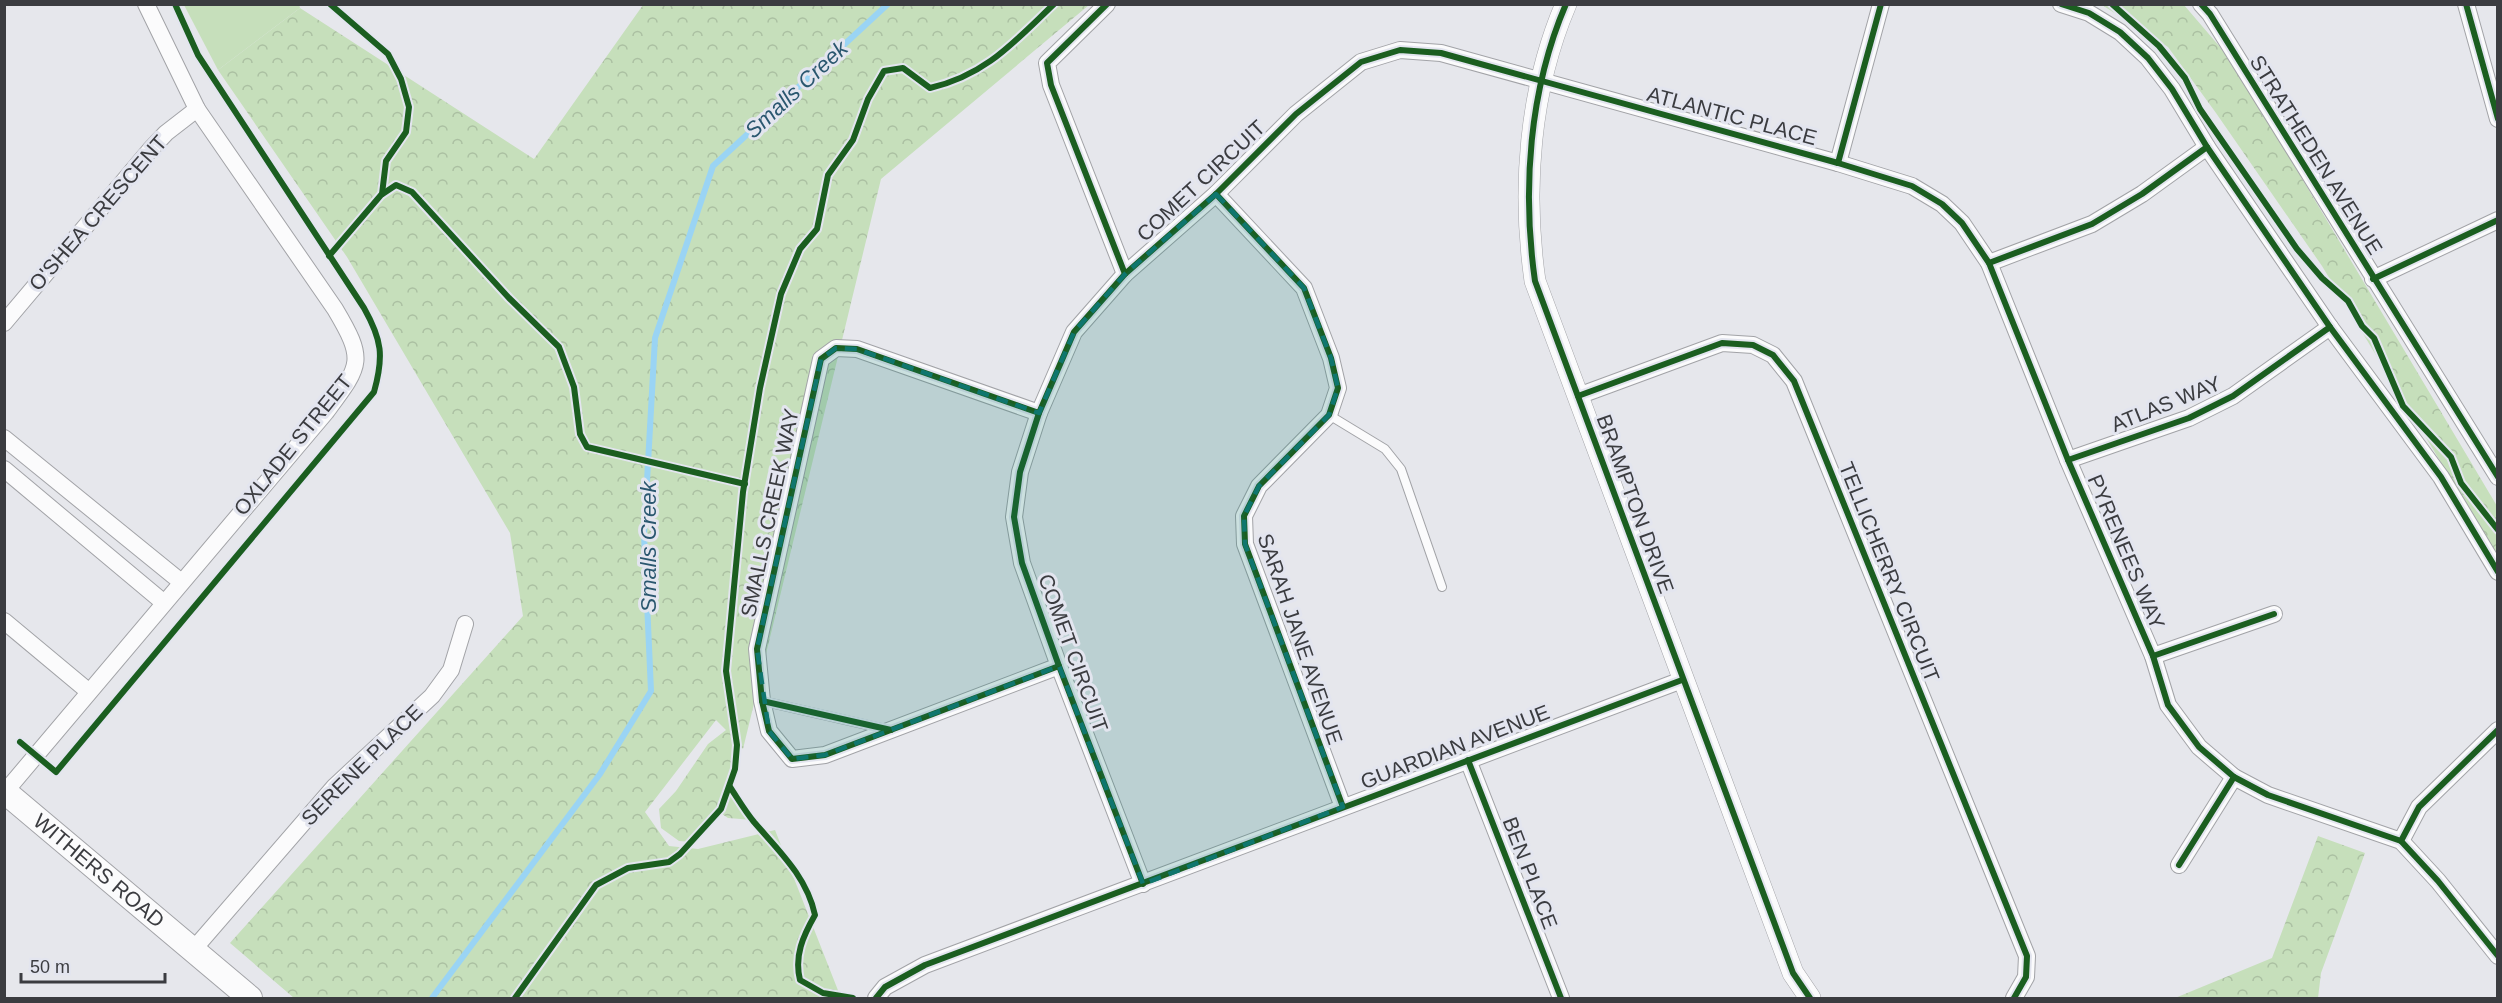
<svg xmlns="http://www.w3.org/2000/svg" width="2502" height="1003" font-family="Arial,sans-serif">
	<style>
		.green { fill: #c6dfbb }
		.forest { fill: url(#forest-crowns) }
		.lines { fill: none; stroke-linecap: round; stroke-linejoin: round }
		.stream { stroke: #9ad4f4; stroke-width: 6 }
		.service-casing { stroke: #a2a3a7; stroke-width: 10 }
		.minor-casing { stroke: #a2a3a7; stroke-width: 18 }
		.tertiary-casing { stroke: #a2a3a7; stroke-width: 22 }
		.secondary-casing { stroke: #a2a3a7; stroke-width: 26 }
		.service { stroke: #fbfbfc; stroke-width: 8 }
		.minor { stroke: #fbfbfc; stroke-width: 16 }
		.tertiary { stroke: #fbfbfc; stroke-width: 21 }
		.secondary { stroke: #fbfbfc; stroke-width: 24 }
		.cycleway-casing { stroke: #e3e5ef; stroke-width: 10 }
		.cycleway { stroke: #1b5e20; stroke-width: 6 }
		.marked { fill: #0f766e; fill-opacity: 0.2; stroke: #0f766e; stroke-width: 4.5; stroke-dasharray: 12 8; stroke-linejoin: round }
		.labels { text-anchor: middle; stroke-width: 6; stroke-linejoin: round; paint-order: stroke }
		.street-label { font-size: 21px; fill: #3b3c40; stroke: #e3e5ef }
		.water-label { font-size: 22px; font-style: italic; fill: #2a576f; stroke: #e3e5ef }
	</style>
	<defs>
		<pattern id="forest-crowns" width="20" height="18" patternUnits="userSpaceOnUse" patternTransform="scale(1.5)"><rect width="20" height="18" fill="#c6dfbb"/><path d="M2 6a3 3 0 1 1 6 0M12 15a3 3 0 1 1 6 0" fill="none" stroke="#abc0a2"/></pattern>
	</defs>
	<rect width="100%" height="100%" fill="#e6e7ec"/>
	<path class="green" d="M299,4L300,8L218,70L184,5Z"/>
	<g class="forest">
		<path d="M643,5H1089L881,179L743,749L736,742L735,769L730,787L753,820L728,818L719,812L691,842L679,841L661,828L659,809L676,791L708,744L726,730L716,720L645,812L669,846L698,849L775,830L841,998H294L230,943L523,616L510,533L347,257L218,70L300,8L534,159Z"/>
		<path d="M2102,5H2184L2232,61L2497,506V555L2322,266L2216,113L2168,47Z"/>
		<path d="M2318,836L2365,853L2321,973L2318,998H2175L2272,958Z"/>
	</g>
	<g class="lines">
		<path class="stream" d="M432,998L600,774L651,691L644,535L655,338L713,166L888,4"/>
		<g class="service-casing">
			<g id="service">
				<path d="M1329,415L1385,449L1401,469L1442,587"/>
				<path d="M762,701L885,729"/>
			</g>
		</g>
		<g class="minor-casing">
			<g id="minor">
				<path d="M1107,4L1047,63L1051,85L1125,274"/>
				<path d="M2061,4L2089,13L2120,32L2148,58L2172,89L2207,147L2330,327L2441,477L2498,572"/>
				<path d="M2201,4L2210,14L2498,477"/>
				<path d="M2466,4L2498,119"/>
				<path d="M1838,163L1881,4"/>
				<path d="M1216,194L1304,288L1331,358L1338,388L1329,415L1259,486L1244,516L1245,544L1343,807"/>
				<path d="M1989,263L2092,224L2142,194L2207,147"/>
				<path d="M2373,279L2498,220"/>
				<path d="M4,323L150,150L166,133L197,109"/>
				<path d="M1578,396L1722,343L1753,345L1773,355L1794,381L2027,956L2026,977L2014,998"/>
				<path d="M1039,413L857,349L836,348L821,359L757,649L762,701L769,731L792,759L825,755L1059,666"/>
				<path d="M4,438L180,581"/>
				<path d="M2068,460L2189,418L2233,396L2330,327"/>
				<path d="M4,469L163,602"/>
				<path d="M4,621L88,691"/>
				<path d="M2153,656L2274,614"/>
				<path d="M1468,760L1561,998"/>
				<path d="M5,792L326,412C361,365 366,361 335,309L197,109L146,4"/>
				<path d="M2401,841L2419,807L2498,730"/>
				<path d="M2179,865L2234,777"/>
				<path d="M1143,884L1059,666L1022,563L1014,517L1020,472L1039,413L1074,332L1125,274L1216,194L1296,114L1361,62L1400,50L1441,53L1838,163L1912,186L1942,204L1962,223L1989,263L2068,460L2153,656L2168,705L2199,747L2234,777L2268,795L2401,841L2438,881L2498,956"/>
				<path d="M193,950L335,786L432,696L451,670L465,624"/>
				<path d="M876,998L885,987L925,965L1682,680"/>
			</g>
		</g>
		<g class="tertiary-casing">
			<path id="tertiary" d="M1566,4C1529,90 1522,190 1535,281L1793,973L1810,998"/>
		</g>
		<g class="secondary-casing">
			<g id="secondary">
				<path id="s1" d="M4,791L250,998"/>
			</g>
		</g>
		<use href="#service" class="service"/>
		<use href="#minor" class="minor"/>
		<use href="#tertiary" class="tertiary"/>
		<use href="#secondary" class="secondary"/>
		<g class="cycleway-casing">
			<g id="cycleway">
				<path d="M330,4L388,54L401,79L409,107L406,132L386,161L382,194"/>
				<path d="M1107,4L1047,63L1051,85L1125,274"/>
				<path d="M1566,4C1529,90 1522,190 1535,281L1793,973L1810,998"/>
				<path d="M2061,4L2089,13L2120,32L2148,58L2172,89L2207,147L2330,327L2441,477L2498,572"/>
				<path d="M2112,4L2159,46L2185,78L2200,109L2297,249L2322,278L2348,301L2362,326L2374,338L2403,406L2451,457L2461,483L2498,530"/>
				<path d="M2201,4L2210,14L2498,477"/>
				<path d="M2466,4L2498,119"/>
				<path d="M1838,163L1881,4"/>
				<path d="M1216,194L1304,288L1331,358L1338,388L1329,415L1259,486L1244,516L1245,544L1343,807"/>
				<path d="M329,256L381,195L396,185L412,192L509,298L559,347L574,387L580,434L587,447L745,484"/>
				<path d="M1989,263L2092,224L2142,194L2207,147"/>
				<path d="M2373,279L2498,220"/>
				<path d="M1578,396L1722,343L1753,345L1773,355L1794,381L2027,956L2026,977L2014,998"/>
				<path d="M1039,413L857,349L836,348L821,359L757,649L762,701L769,731L792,759L825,755L1059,666"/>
				<path d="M2068,460L2189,418L2233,396L2330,327"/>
				<path d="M2153,656L2274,614"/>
				<path d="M762,701L891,730"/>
				<path d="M20,742L56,772L374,392C384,356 382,340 364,308L198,55L175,4"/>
				<path d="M1468,760L1561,998"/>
				<path d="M730,787C738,799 745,811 754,822C779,851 807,877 815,915C803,936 794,956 800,980L823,993L853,998"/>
				<path d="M2401,841L2419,807L2498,730"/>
				<path d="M2179,865L2234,777"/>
				<path d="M1143,884L1059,666L1022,563L1014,517L1020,472L1039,413L1074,332L1125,274L1216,194L1296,114L1361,62L1400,50L1441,53L1838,163L1912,186L1942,204L1962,223L1989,263L2068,460L2153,656L2168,705L2199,747L2234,777L2268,795L2401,841L2438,881L2498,956"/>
				<path d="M515,998L596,885L628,868L669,862L680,854L721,809L735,769L737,745L726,671L743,492L760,388L781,294L800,249L817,229L828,175L853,140L868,99L884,71L903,68L930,88C986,75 1014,42 1054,4"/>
				<path d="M876,998L885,987L925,965L1682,680"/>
			</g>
		</g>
		<use href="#cycleway" class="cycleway"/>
	</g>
	<path class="marked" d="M1216,194L1304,288L1331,358L1338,388L1329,415L1259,486L1244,516L1245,544L1343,807L1143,884L1059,666L825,755L792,759L769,731L757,649L821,359L836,348L857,349L1039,413L1074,332L1125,274Z"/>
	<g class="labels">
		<g class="street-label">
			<text transform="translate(1732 116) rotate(15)" y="7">ATLANTIC PLACE</text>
			<text transform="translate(2316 155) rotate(58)" y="7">STRATHEDEN AVENUE</text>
			<text transform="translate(1201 181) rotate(-43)" y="7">COMET CIRCUIT</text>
			<text transform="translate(98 213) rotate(-49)" y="7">O'SHEA CRESCENT</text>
			<text transform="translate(2166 404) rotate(-22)" y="7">ATLAS WAY</text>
			<text transform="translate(293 445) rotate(-51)" y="7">OXLADE STREET</text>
			<text transform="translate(1635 504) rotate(70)" y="7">BRAMPTON DRIVE</text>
			<text transform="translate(770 513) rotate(-78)" y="7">SMALLS CREEK WAY</text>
			<text transform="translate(2126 552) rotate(67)" y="7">PYRENEES WAY</text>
			<text transform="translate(1889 572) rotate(68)" y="7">TELLICHERRY CIRCUIT</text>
			<text transform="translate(1300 639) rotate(71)" y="7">SARAH JANE AVENUE</text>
			<text transform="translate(1073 653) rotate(70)" y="7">COMET CIRCUIT</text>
			<text transform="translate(1455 747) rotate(-21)" y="7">GUARDIAN AVENUE</text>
			<text transform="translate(362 765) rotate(-45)" y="7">SERENE PLACE</text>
			<text dy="7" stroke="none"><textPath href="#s1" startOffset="124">WITHERS ROAD</textPath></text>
			<text transform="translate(1530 873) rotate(69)" y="7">BEN PLACE</text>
		</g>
		<g class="water-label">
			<text transform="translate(796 89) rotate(-43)" y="8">Smalls Creek</text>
			<text transform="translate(648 547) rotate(-90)" y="8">Smalls Creek</text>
		</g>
	</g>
	<rect width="2502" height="1003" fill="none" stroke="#3b3c40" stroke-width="12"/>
	<path d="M21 973v9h144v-9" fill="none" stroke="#3b3c40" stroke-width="3"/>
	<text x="30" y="973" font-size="18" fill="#3b3c40" stroke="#e3e5ef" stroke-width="4.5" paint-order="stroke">50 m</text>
</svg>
